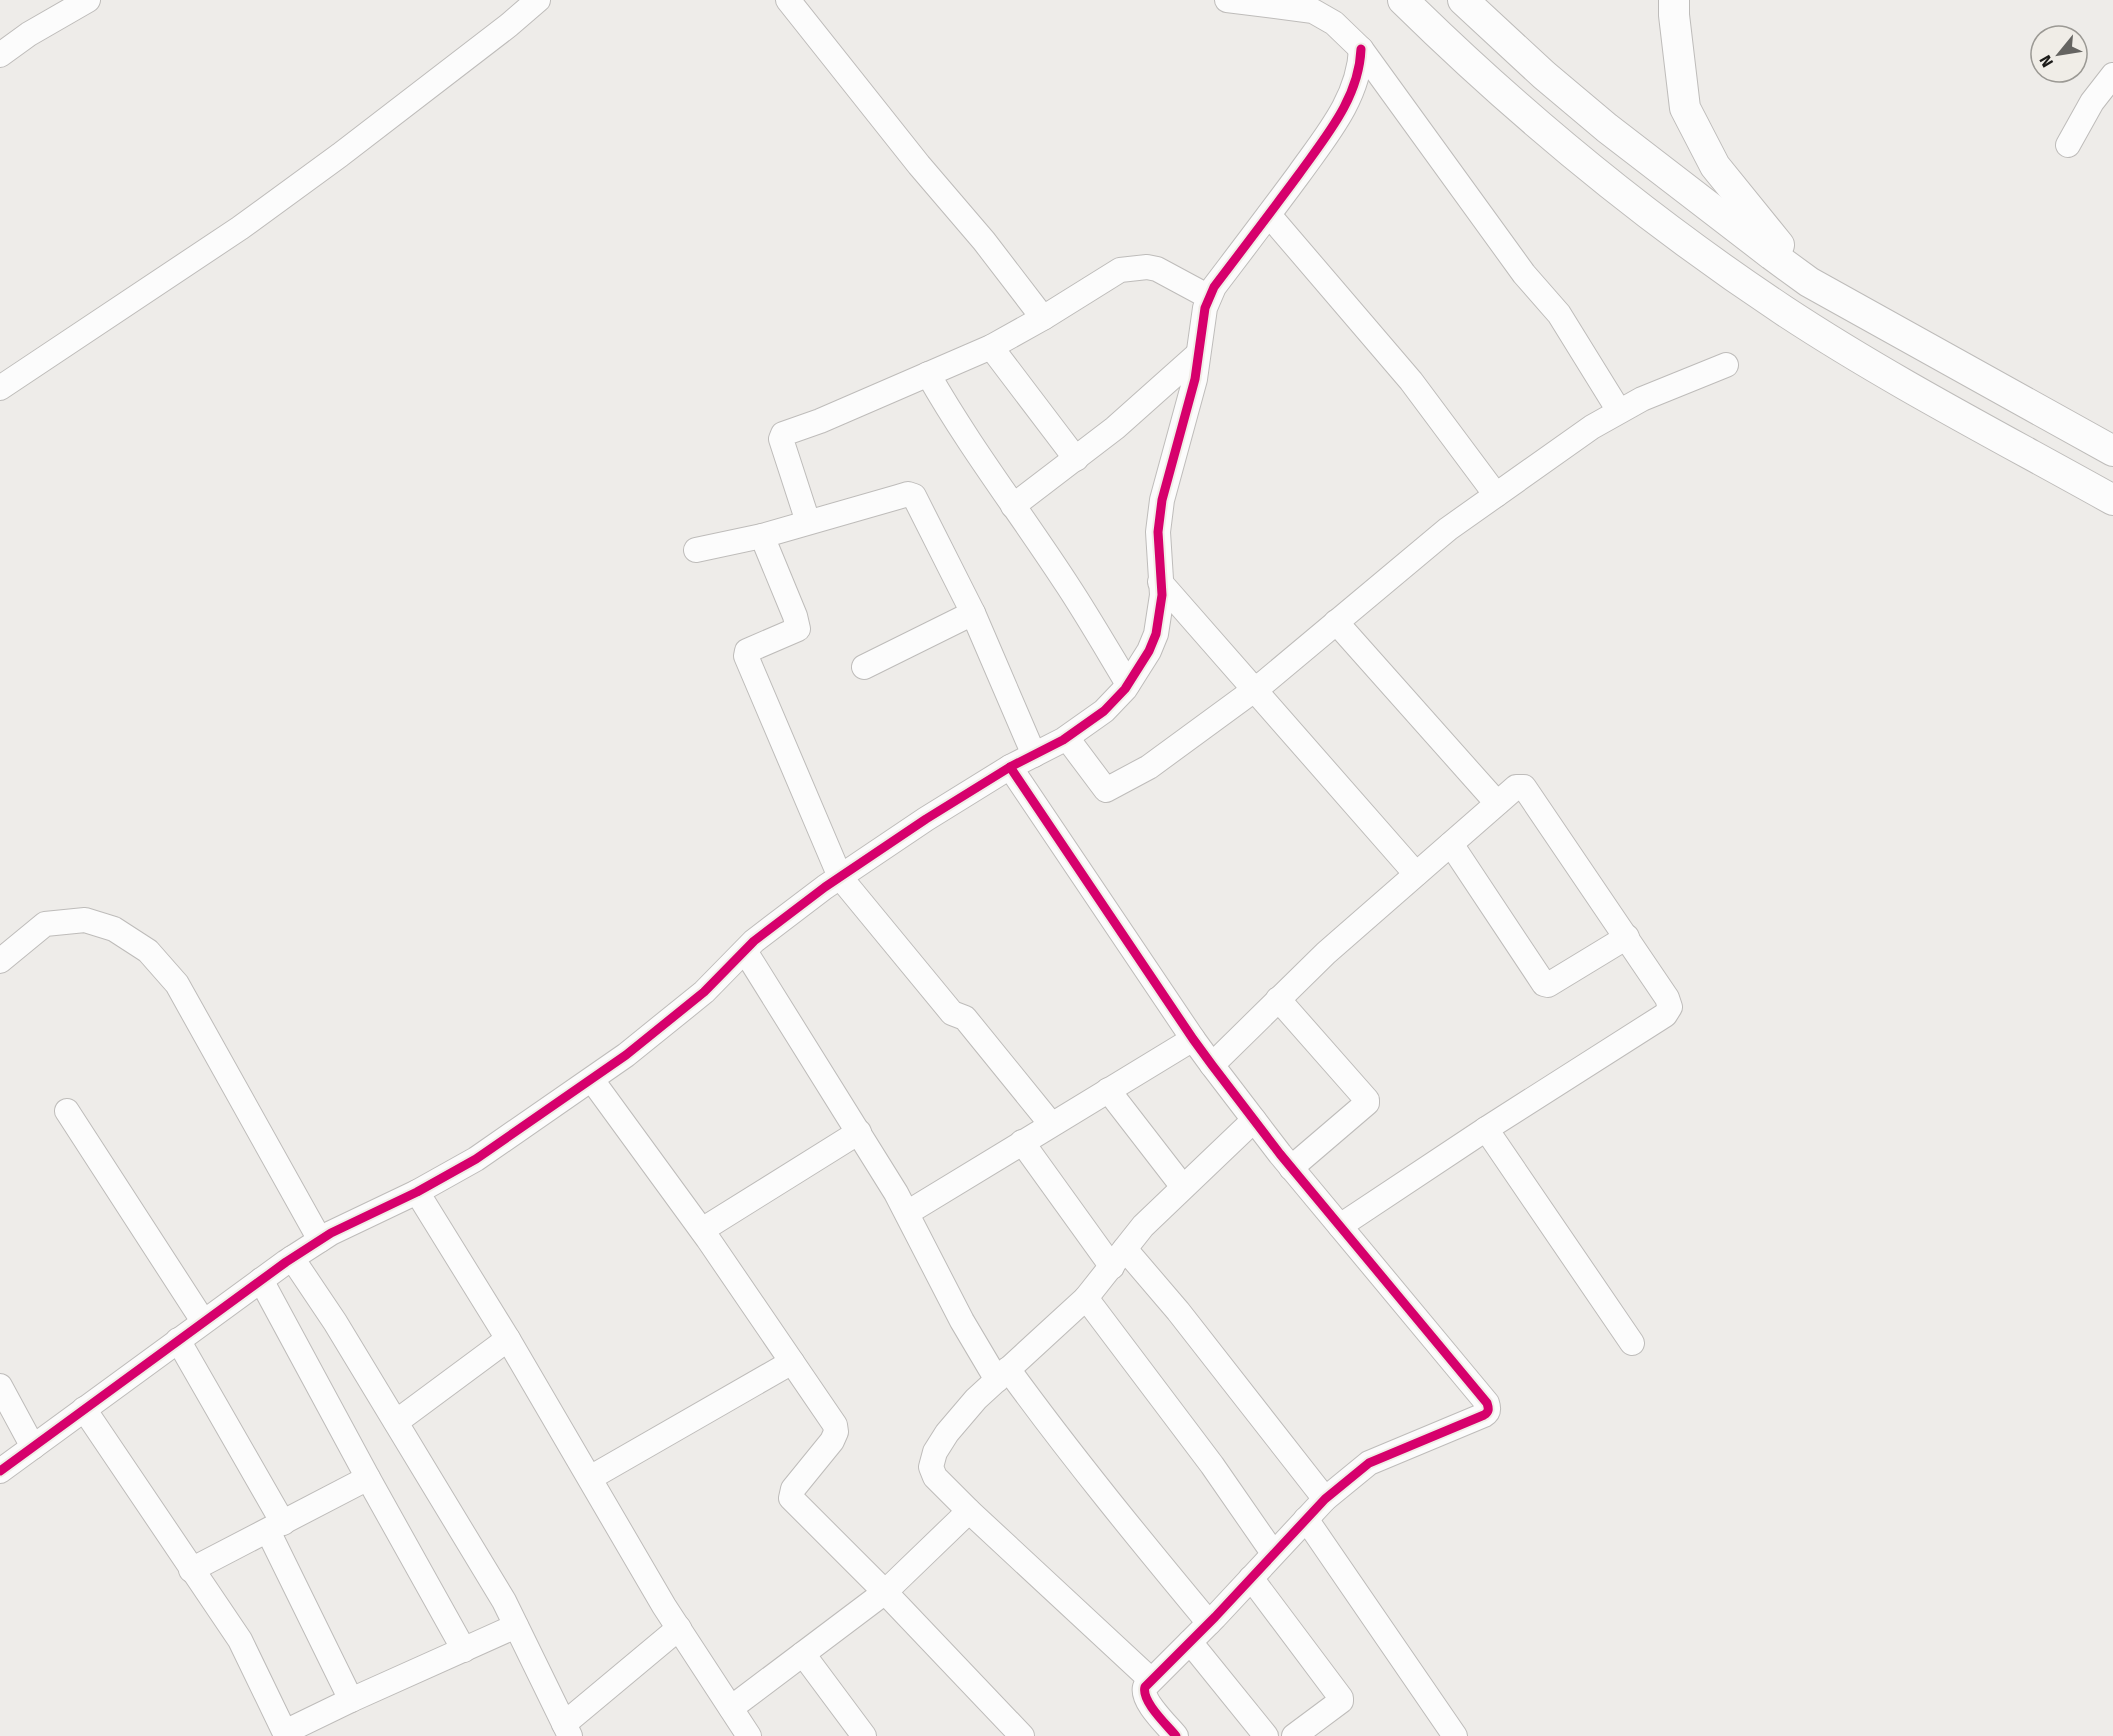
<svg xmlns="http://www.w3.org/2000/svg" width="2113" height="1736" font-family="'Fira Sans',sans-serif">
	<style>
		.lines { fill: none; stroke-linecap: round; stroke-linejoin: round }
		.minor-casing { stroke: #bebcba; stroke-width: 26 }
		.major-casing { stroke: #bebcba; stroke-width: 32 }
		.minor { stroke: #fcfcfc; stroke-width: 24 }
		.major { stroke: #fcfcfc; stroke-width: 30 }
		.cycleway-casing { stroke: #f0ede7; stroke-width: 13 }
		.cycleway { stroke: #d6006c; stroke-width: 9 }
	</style>
	<rect width="100%" height="100%" fill="#eeece9"/>
	<g class="lines">
		<g class="minor-casing">
			<g id="minor">
				<path d="M788,0L919,165L984,241L1043,318"/>
				<path d="M1227,0L1313,11L1334,23L1361,49L1524,274L1559,314L1619,411"/>
				<path d="M0,55L29,34L88,0"/>
				<path d="M2068,145L2092,102L2113,75"/>
				<path d="M1269,215L1411,381L1496,495"/>
				<path d="M991,347L1076,459"/>
				<path d="M928,374C970,448 1022,515 1068,586C1089,618 1108,651 1128,684"/>
				<path d="M0,388L240,228L340,155L509,25L538,0"/>
				<path d="M1013,506L1115,428L1198,354"/>
				<path d="M808,522L781,439L783,434L820,421L991,347L1043,318L1120,270L1147,267L1157,269L1209,297"/>
				<path d="M762,536L795,616L798,629L747,651L746,656L840,877L952,1013L965,1018L1051,1124"/>
				<path d="M696,550L762,536L898,497L908,494L914,496L973,613L1034,755"/>
				<path d="M1160,582L1416,874"/>
				<path d="M1336,622L1497,803"/>
				<path d="M864,667L973,613"/>
				<path d="M1067,738L1106,790L1149,767L1265,682L1448,529L1592,427L1642,399L1726,365"/>
				<path d="M1010,767L1193,1039L1212,1065L1280,1154L1487,1403C1489,1409 1489,1412 1484,1415L1369,1463L1325,1499L1215,1617L1145,1687C1141,1701 1167,1725 1176,1736"/>
				<path d="M1451,844L1544,984L1548,985L1627,937"/>
				<path d="M745,951L896,1193L962,1321L997,1380"/>
				<path d="M0,961L45,924L85,920L114,929L148,951L177,984L320,1240"/>
				<path d="M1278,999L1367,1100V1103L1291,1168"/>
				<path d="M1212,1065L1326,953L1516,787H1524L1667,998L1670,1007L1665,1015L1486,1129L1340,1226"/>
				<path d="M592,1080L708,1239L835,1425L836,1432L832,1441L793,1489L791,1498L885,1592L1022,1736"/>
				<path d="M1108,1090L1183,1187"/>
				<path d="M67,1111L203,1321"/>
				<path d="M1486,1129L1632,1343"/>
				<path d="M1022,1142L1112,1267"/>
				<path d="M417,1192L508,1339L664,1606L749,1736"/>
				<path d="M907,1213L1193,1039"/>
				<path d="M702,1230L859,1132"/>
				<path d="M1125,1249L1178,1311L1325,1499"/>
				<path d="M292,1258L335,1322L504,1601L570,1736"/>
				<path d="M261,1280L368,1478L464,1650"/>
				<path d="M1086,1298L1212,1465L1273,1553"/>
				<path d="M178,1340L283,1523"/>
				<path d="M1008,1369C1072,1457 1140,1540 1209,1623"/>
				<path d="M0,1386L33,1447"/>
				<path d="M84,1409L240,1640L283,1729L287,1731L351,1700L516,1626"/>
				<path d="M396,1422L508,1339"/>
				<path d="M0,1471L286,1262L331,1233L417,1192L476,1159L626,1055L704,992L754,941L825,887L926,819L1010,767L1063,740L1104,711L1125,689L1149,651L1156,634L1162,595L1158,532L1162,500L1195,379L1205,308L1214,287C1242,250 1271,212 1299,174C1326,136 1359,98 1361,49"/>
				<path d="M590,1478L792,1362"/>
				<path d="M1306,1519L1455,1736"/>
				<path d="M268,1531L351,1700"/>
				<path d="M191,1570L368,1478"/>
				<path d="M1251,1578L1341,1698V1701L1294,1736"/>
				<path d="M1190,1642L1266,1736"/>
				<path d="M803,1654L864,1736"/>
				<path d="M1151,1680L969,1511L935,1477L931,1467L935,1452L947,1433L976,1399L1086,1298L1143,1226L1254,1120"/>
				<path d="M731,1708L885,1592L969,1511"/>
				<path d="M564,1724L679,1628"/>
			</g>
		</g>
		<g class="major-casing">
			<g id="major">
				<path d="M1403,0C1520,115 1646,219 1783,310C1889,380 2002,438 2113,500"/>
				<path d="M1463,0L1544,75L1607,128L1772,255L1809,282L2113,451"/>
				<path d="M1674,0V15L1685,108L1715,166L1779,245"/>
			</g>
		</g>
		<use href="#minor" class="minor"/>
		<use href="#major" class="major"/>
		<g class="cycleway-casing">
			<g id="cycleway">
				<path d="M1010,767L1193,1039L1212,1065L1280,1154L1487,1403C1489,1409 1489,1412 1484,1415L1369,1463L1325,1499L1215,1617L1145,1687C1141,1701 1167,1725 1176,1736"/>
				<path d="M0,1471L286,1262L331,1233L417,1192L476,1159L626,1055L704,992L754,941L825,887L926,819L1010,767L1063,740L1104,711L1125,689L1149,651L1156,634L1162,595L1158,532L1162,500L1195,379L1205,308L1214,287C1242,250 1271,212 1299,174C1326,136 1359,98 1361,49"/>
			</g>
		</g>
		<use href="#cycleway" class="cycleway"/>
	</g>
	<g transform="translate(2059 54) rotate(240)"><circle r="28" fill="#f0ede7" stroke="#9b9994" stroke-width="1.5"/>
	<path d="M0-4.5L10 22L0 15L-10 22Z" fill="#656461"/>
	<text y="-9" font-size="16" font-weight="bold" text-anchor="middle" fill="#1b1a18">N</text>
	</g>
</svg>
